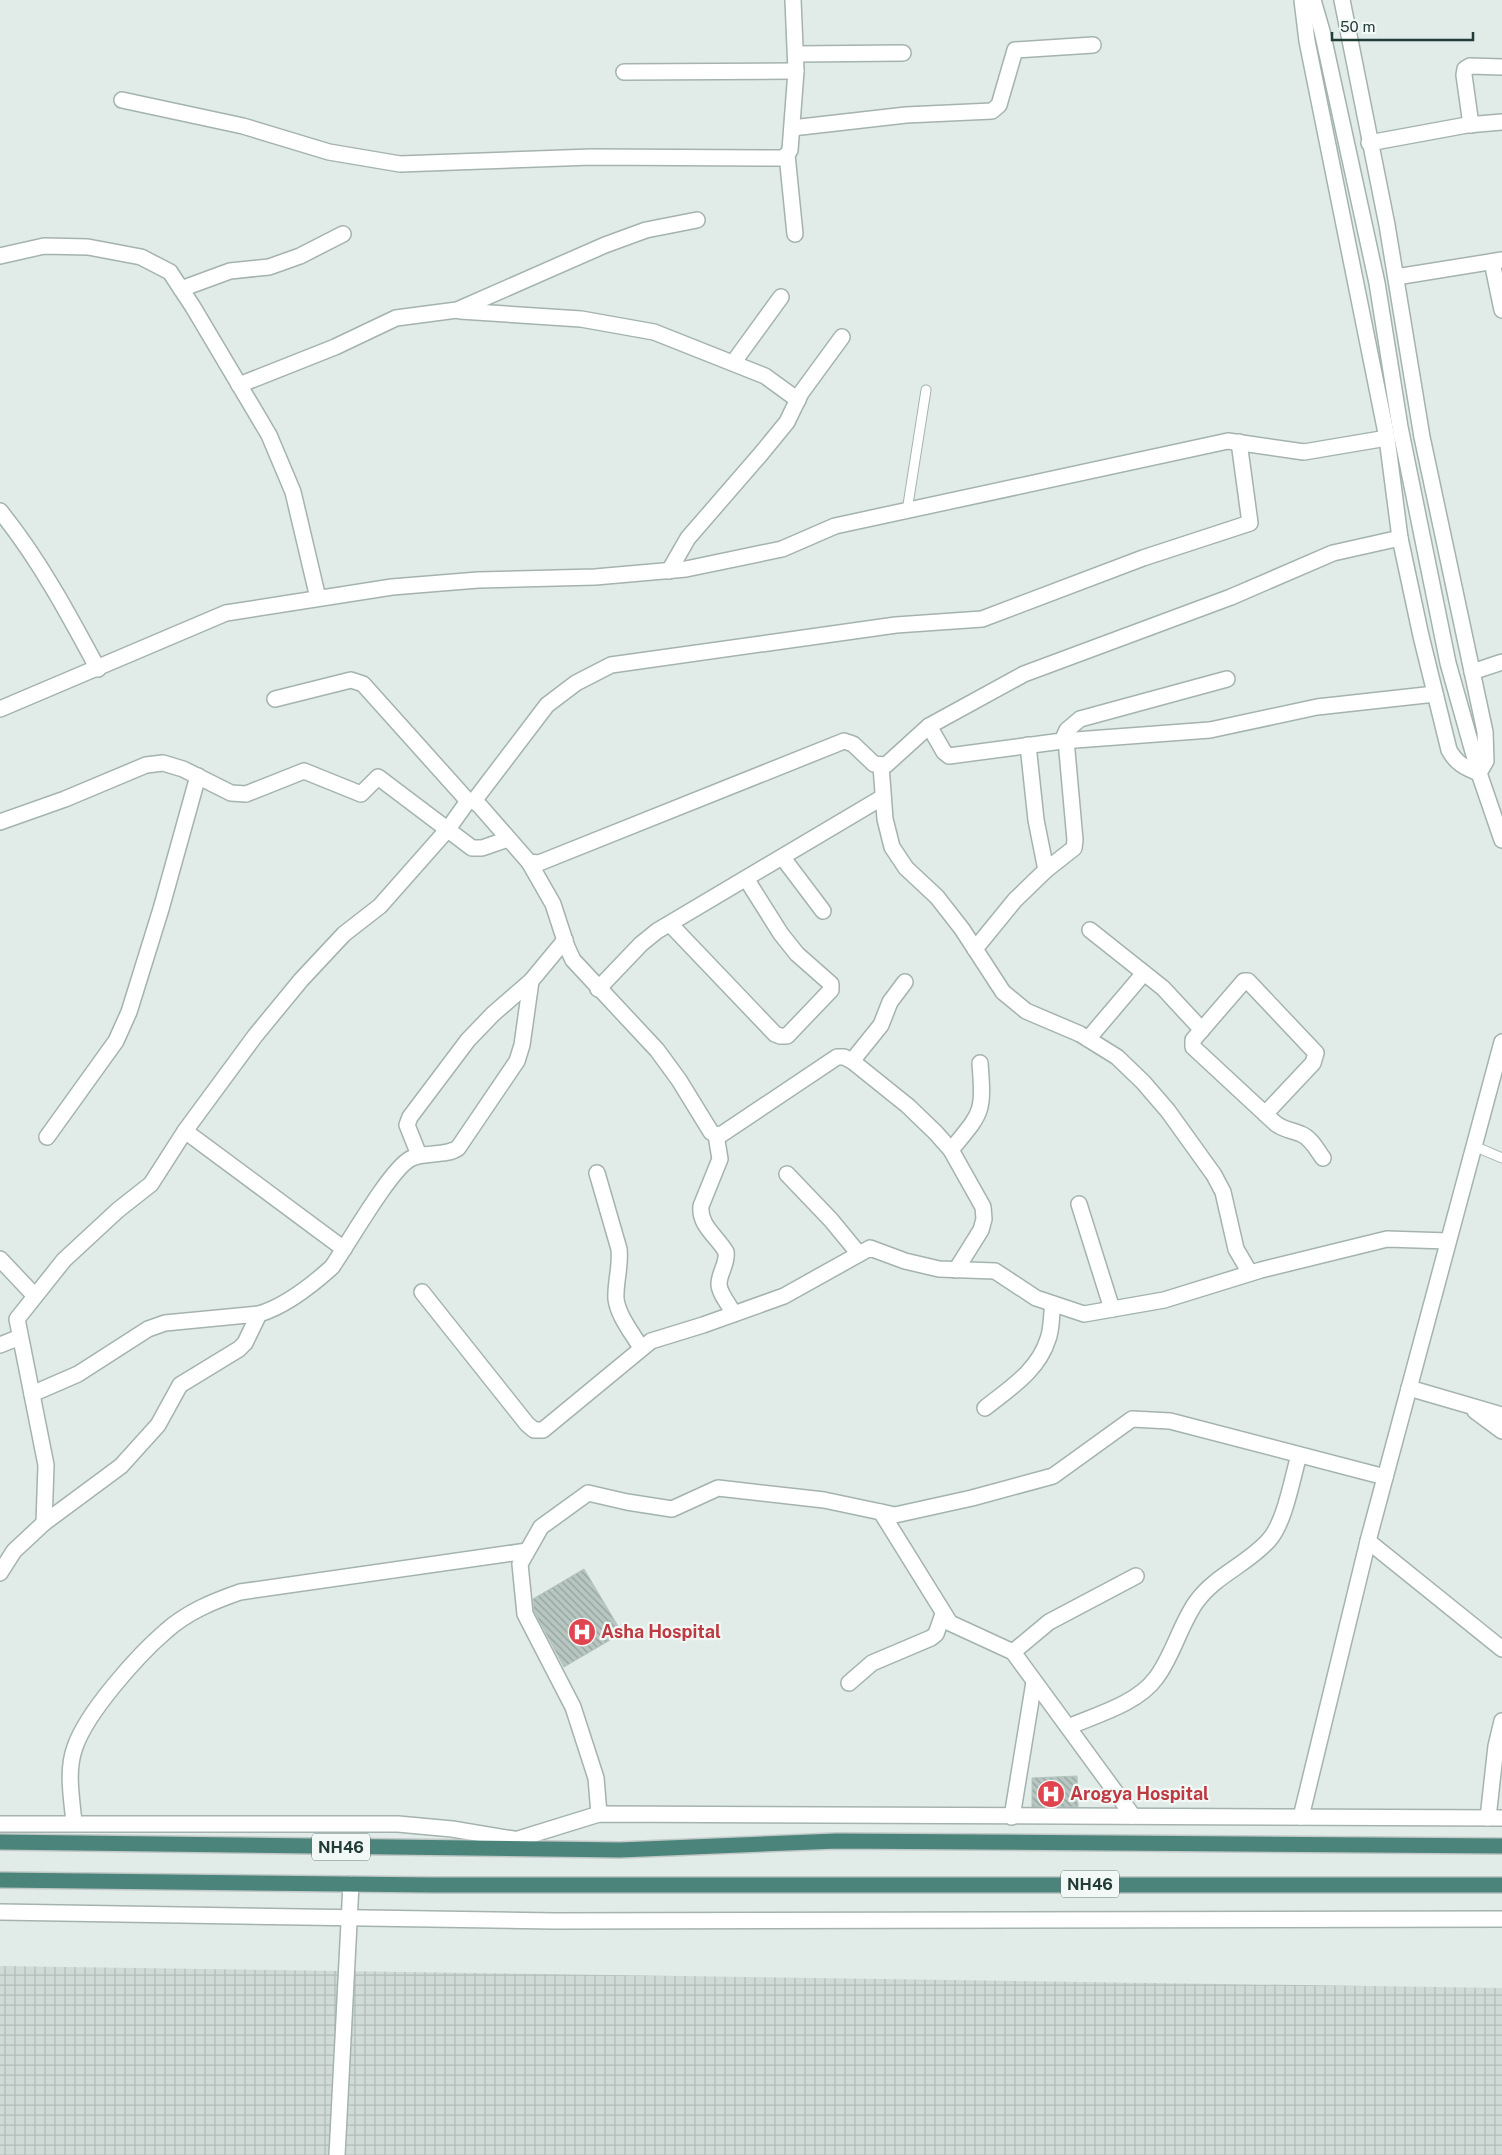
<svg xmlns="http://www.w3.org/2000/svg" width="1502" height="2155" font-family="'Public Sans',sans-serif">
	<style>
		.industrial { fill: url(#industrial-grid) }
		.building { fill: url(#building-back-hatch); stroke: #b4c5bf }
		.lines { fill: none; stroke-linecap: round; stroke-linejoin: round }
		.service-casing { stroke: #a4b3af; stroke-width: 11 }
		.minor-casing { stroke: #a4b3af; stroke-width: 18 }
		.tertiary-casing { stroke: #a4b3af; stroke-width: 18 }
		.trunk-casing { stroke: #c1c8c7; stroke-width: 18 }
		.service { stroke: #fff; stroke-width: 9 }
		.minor { stroke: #fff; stroke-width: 15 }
		.tertiary { stroke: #fff; stroke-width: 15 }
		.trunk { stroke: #4b847a; stroke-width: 15 }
		.labels { text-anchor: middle; stroke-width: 4.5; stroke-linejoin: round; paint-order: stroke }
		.shield { fill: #f2f8f5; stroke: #607470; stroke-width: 1 }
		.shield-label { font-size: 16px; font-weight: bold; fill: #223c37 }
		.health-label { font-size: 18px; font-weight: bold; fill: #be3a42; stroke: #f2f8f5; text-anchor: start }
	</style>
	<defs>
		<pattern id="industrial-grid" width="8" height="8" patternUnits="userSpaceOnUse" patternTransform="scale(1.25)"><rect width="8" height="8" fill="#d0dbd7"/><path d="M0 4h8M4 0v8" fill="none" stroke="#b2bdb9"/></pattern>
		<pattern id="building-back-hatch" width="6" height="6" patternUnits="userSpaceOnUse" patternTransform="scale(1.25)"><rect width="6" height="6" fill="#b7c6c1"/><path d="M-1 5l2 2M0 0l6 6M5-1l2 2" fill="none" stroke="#94a29e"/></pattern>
	</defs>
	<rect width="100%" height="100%" fill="#e1ebe8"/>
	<path class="industrial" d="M0,1966L1502,1988V2155H0Z"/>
	<g class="building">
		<path d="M584,1569L622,1633L564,1667L534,1611L533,1599Z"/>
		<path d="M1077,1776L1078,1807H1032V1778Z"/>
	</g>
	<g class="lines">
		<g class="service-casing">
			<g id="service">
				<path d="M907,511L926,390"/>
				<path d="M1474,1146L1502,1158"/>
			</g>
		</g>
		<g class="minor-casing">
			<g id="minor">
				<path d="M1302,0L1307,41L1387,438L1400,538L1421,636L1449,750C1456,763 1465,768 1479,773L1486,761L1485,732L1422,437L1387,225L1342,0"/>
				<path d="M796,54L903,53"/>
				<path d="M624,72L796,71"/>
				<path d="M122,100L243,126L329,152L400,164L591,157L782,158L787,155L790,150L796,71L793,0"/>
				<path d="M1471,125L1464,75L1465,69L1470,66L1502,67"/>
				<path d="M792,128L906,115L992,111L999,105L1015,50L1093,45"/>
				<path d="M1369,143L1467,125L1502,122"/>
				<path d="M787,155L795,234"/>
				<path d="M0,256L44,246L88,247L141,257L170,272L193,307L269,435L293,492L318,598"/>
				<path d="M1492,262L1502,310"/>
				<path d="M1396,277L1502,260"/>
				<path d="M181,289L230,271L269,267L300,256L343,234"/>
				<path d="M460,311L581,319L654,332L765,376L798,400"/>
				<path d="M733,363L781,297"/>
				<path d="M239,385L335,347L396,318L457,310L605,245L646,230L697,220"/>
				<path d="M0,511C39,559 69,615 98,669"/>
				<path d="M669,571L688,538L760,455L787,422L801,393L842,337"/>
				<path d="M1472,672L1502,662"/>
				<path d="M275,699L351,680L363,684L468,801"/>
				<path d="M0,709L226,613L392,587L478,580L595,577L686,569L782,549L835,526L1228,441L1304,452L1387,438"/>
				<path d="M929,726L944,752L949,756L1062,741L1210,730L1317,707L1435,694"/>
				<path d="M1062,741L1067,730L1080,719L1227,679"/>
				<path d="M1028,745L1036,820L1046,870"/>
				<path d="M881,766L885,819L892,847L906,868L937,897L962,929L1003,992L1026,1011L1080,1034L1117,1057L1143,1082L1168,1111L1214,1175L1223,1192L1236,1249L1250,1273"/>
				<path d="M474,801L547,705L576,683L611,665L896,625L982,619L1143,558L1250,523L1239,442"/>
				<path d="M0,822L65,799L146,765L163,763L183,769L231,793L246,794L304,771L361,794L378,777L472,848H482L508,839"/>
				<path d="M783,858L823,911"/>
				<path d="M529,862L553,904L567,947L573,960L657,1050L679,1080L711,1132L716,1135L722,1134L837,1057H844L852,1061L908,1106L936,1133L951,1150L983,1207L984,1219L981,1230L956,1270"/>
				<path d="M670,924L775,1034L780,1036H787L831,990V984L797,954L781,934L747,880"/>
				<path d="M1090,930L1163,988L1202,1030"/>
				<path d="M975,949L1015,900L1046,870L1074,848L1075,840L1066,740"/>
				<path d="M598,989L641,944L657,931L883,797"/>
				<path d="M1088,1039L1144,973"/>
				<path d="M852,1061L881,1025L890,1002L905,982"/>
				<path d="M1265,1114L1313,1063L1316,1053L1248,981H1244L1193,1040V1047L1275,1123C1283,1130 1292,1130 1301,1134C1311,1138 1317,1150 1323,1158"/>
				<path d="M185,1131L344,1249"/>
				<path d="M716,1135L720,1159L701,1206C699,1226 717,1236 726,1252C728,1263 719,1273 719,1284C719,1293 730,1306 734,1314"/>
				<path d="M47,1137L116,1041L129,1012L161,909L198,776"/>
				<path d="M951,1150C982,1112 984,1114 980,1063"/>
				<path d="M419,1155L407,1125L410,1117L468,1040L493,1014L531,981"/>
				<path d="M597,1173L619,1249C621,1266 615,1283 616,1299C618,1316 633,1334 641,1348"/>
				<path d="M787,1174L831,1220L859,1254"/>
				<path d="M1079,1204L1112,1309"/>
				<path d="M0,1259L35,1296"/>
				<path d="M422,1292L527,1424L534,1430H543L651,1341L703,1325L784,1296L870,1248L905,1261L939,1269L995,1271L1036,1298L1084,1314L1164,1300L1261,1270L1387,1239L1448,1241"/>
				<path d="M0,1345L20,1337"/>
				<path d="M1409,1388L1502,1415"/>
				<path d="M32,1394L78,1374L148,1329L165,1323L259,1314C286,1306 311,1286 332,1267C348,1244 390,1170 410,1159C424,1151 445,1157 458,1148L517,1061L522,1045L531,981L565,940"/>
				<path d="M985,1408C1010,1388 1038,1371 1048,1339C1052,1329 1051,1315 1053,1304"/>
				<path d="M1475,1411L1502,1431"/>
				<path d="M881,1512L950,1623L1013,1652L1133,1816"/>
				<path d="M44,1523L121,1466L158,1425L180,1385L239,1349L245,1343L259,1314"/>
				<path d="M1368,1541L1502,1649"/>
				<path d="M0,1573L14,1551L44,1523L46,1465L17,1319L64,1260L118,1210L151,1184L185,1131L255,1036L301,980L344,934L380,906L448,829L468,801H474L480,806L529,862L539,863L844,741L853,744L874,764L886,765L929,726L1024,674L1231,597L1333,553L1400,538"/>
				<path d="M1013,1652L1049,1622L1136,1576"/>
				<path d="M849,1683L872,1663L931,1638L936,1634L943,1614"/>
				<path d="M1068,1727C1096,1715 1137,1704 1156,1678C1173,1656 1181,1622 1197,1601C1216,1575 1248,1564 1269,1540C1285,1522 1292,1479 1299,1455"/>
				<path d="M599,1814L596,1778L573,1707L525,1614L520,1564L541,1527L588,1493L627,1502L672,1509L718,1488L824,1500L895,1515L972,1498L1053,1476L1132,1419L1170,1421L1385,1477"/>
				<path d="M1012,1817L1034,1682"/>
				<path d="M1488,1818L1496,1746L1502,1721"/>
				<path d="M74,1823C72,1799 66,1771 75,1747C87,1712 138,1655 166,1631C187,1612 214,1601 240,1592L527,1551"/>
				<path d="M337,2155L351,1884"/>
			</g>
		</g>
		<g class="tertiary-casing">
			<g id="tertiary">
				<path d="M1313,0L1322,31L1377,283L1400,427L1448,663L1479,773L1502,840"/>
				<path d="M1301,1817L1368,1541L1502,1042"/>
				<path d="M0,1824H398L452,1829L513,1839"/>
				<path d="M492,1847L599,1814L1502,1818"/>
				<path d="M0,1912L554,1921L1502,1919"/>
			</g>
		</g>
		<g class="trunk-casing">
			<g id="trunk">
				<path d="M0,1842L620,1850L837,1841L1502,1846"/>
				<path d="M0,1880L434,1885H1502"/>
			</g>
		</g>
		<use href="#service" class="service"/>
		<use href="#minor" class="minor"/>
		<use href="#tertiary" class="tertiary"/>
		<use href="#trunk" class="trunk"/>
	</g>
	<defs>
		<g id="hospital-disc" transform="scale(1.4375)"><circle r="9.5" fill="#e0444e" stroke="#f2f8f5"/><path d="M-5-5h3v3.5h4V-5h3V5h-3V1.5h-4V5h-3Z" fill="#fff"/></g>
	</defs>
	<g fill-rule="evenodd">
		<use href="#hospital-disc" x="582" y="1632"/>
		<use href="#hospital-disc" x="1051" y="1794"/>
	</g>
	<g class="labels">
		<g class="shield">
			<rect x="312" y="1833.5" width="58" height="27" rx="4"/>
			<rect x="1061" y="1870.5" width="58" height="27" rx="4"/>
		</g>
		<g class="shield-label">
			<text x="341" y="1853">NH46</text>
			<text x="1090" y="1890">NH46</text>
		</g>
		<g class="health-label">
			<text x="601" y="1638">Asha Hospital</text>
			<text x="1070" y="1800">Arogya Hospital</text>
		</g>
	</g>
	<path d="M1332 32v8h141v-8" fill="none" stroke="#223c37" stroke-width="2.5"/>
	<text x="1340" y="32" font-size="15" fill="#223c37" stroke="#f2f8f5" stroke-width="4" paint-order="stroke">50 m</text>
</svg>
